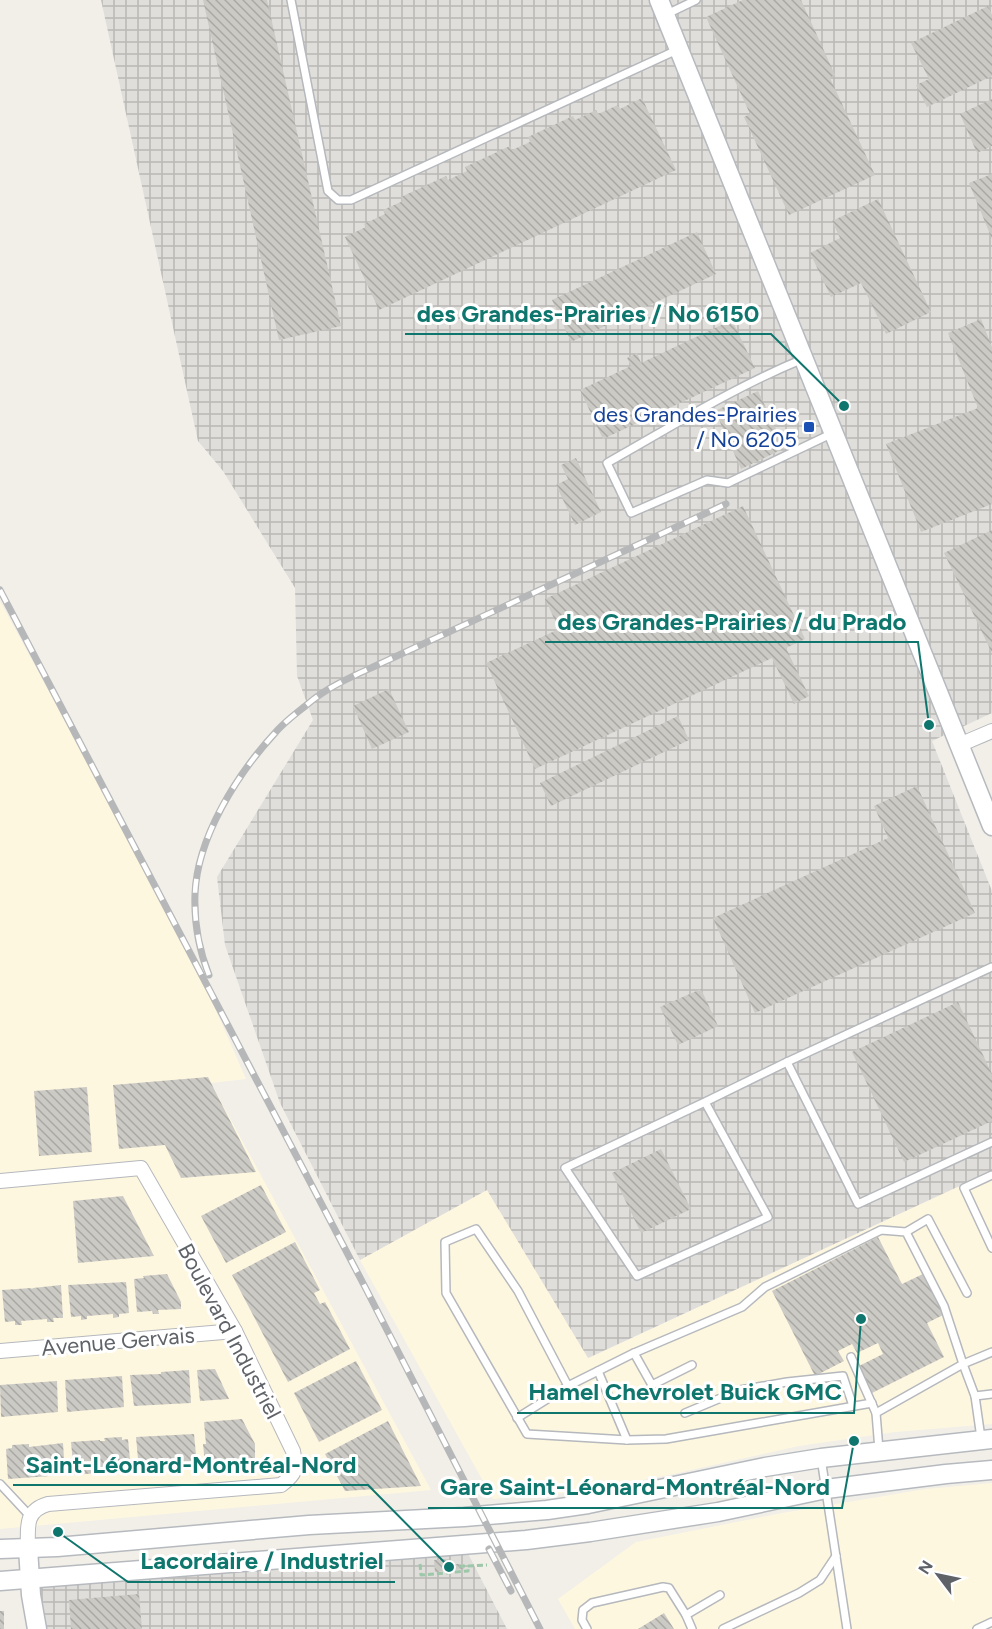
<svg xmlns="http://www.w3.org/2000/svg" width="992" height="1629" font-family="Figtree,sans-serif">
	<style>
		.commercial { fill: #fef7e0 }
		.industrial { fill: url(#industrial-grid) }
		.building { fill: url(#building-back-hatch) }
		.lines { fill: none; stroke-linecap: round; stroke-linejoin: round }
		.lane-casing { stroke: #b5b8bc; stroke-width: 10 }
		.street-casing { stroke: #b5b8bc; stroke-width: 16 }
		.secondary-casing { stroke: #b6babf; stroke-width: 21 }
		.path { stroke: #9cc7a9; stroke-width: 3; stroke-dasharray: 6 3; stroke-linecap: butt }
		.lane { stroke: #fff; stroke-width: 7 }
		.street { stroke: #fff; stroke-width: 14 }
		.secondary { stroke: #fff; stroke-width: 18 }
		.rail-casing { stroke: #b6b7b8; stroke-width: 7 }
		.rail { stroke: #fff; stroke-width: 4.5; stroke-dasharray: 14; stroke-linecap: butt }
		.transit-dot { fill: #1a4fb4; stroke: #fff; stroke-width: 2 }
		.labels { text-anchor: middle; stroke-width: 6; stroke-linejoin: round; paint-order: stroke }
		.transit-label { font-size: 22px; fill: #164399; stroke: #fff; text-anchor: end }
		.street-label { font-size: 22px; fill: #5f6368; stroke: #fff }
		.leader { fill: none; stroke: #0f766e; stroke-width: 2 }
		.callout-dot { fill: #0f766e; stroke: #fff; stroke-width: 2 }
		.callout-label { font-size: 24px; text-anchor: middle; font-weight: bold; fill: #0f766e; stroke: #fff; stroke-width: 6; stroke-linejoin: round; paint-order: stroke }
	</style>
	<defs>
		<pattern id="industrial-grid" width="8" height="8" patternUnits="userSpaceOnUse" patternTransform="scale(1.5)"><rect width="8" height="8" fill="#e0deda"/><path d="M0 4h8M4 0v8" fill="none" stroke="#b9b8b5"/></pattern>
		<pattern id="building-back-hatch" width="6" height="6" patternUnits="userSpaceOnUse" patternTransform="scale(1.5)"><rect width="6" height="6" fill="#cccac5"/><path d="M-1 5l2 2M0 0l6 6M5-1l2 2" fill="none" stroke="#a9a8a4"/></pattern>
	</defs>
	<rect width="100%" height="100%" fill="#f1efe8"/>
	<g class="commercial">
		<path d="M0,601L193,958L246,1079L211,1083L431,1490L0,1529Z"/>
		<path d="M992,1171V1424L895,1432L799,1446L669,1475L611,1486L557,1494L493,1499L360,1260L487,1190L589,1358Z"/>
		<path d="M992,1483V1629H575L558,1599L636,1542L782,1513L926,1489Z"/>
	</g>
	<g class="industrial">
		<path d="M101,0H992V713L932,741L992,891V1171L588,1358L487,1190L360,1260L280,1103L225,945L217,877L313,720L297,676L295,588L223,471L198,441Z"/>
		<path d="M463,1544L507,1629H38L29,1578Z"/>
	</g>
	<g class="building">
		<path d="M203,0H267L341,326L279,340Z"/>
		<path d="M743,0H801L835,75L830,78L875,175L789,215L744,117L750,114L706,17Z"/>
		<path d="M988,6L992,15V76L927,107L916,85L929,79L911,43Z"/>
		<path d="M642,98L676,170L379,310L345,237L366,227L364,224L385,214L383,210L403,201L401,197L446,176L448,180L467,171L465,167L510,146L512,150L530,142L528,137L573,116L575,120L596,110L598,114L618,105L620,109Z"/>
		<path d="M992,99V146L977,153L960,114Z"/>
		<path d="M992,174V239L969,183Z"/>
		<path d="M878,199L931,312L886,334L861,283L831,297L810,253L840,238L832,221Z"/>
		<path d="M697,232L716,274L571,342L552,300Z"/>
		<path d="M981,319L992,347V504L921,532L886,444L978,408L948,333Z"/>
		<path d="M732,320L755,368L603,439L580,390L631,366L627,358L637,353L641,363Z"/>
		<path d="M758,391L785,448L741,469L715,411Z"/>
		<path d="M576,458L601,512L575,525L556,485L568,479L561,465Z"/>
		<path d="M743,506L805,639L786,648L809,696L794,704L772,658L535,769L486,663L559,629L545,599Z"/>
		<path d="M992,530V653L944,553Z"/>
		<path d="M389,689L409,732L372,749L353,706Z"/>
		<path d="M678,716L689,740L551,806L540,783Z"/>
		<path d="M917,786L975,913L755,1013L713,918L888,838L874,806Z"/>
		<path d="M701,989L718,1026L678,1045L660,1007Z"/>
		<path d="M958,1002L992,1074V1121L904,1162L852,1052Z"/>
		<path d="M208,1077L256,1172L181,1178L165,1145L119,1149L113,1085Z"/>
		<path d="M87,1087L92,1152L39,1156L34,1091Z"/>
		<path d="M661,1149L691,1209L641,1233L612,1173Z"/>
		<path d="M261,1185L286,1232L226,1263L201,1216Z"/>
		<path d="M123,1196L154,1256L78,1263L73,1201Z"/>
		<path d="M878,1237L902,1284L925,1273L945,1314L927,1323L944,1357L872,1393L859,1366L883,1354L878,1343L857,1353L852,1344L838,1351L844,1361L815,1376L772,1291Z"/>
		<path d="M295,1242L320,1290L314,1293L320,1304L325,1302L350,1349L288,1382L232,1275Z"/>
		<path d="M167,1274L181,1302V1309L158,1310L159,1314H153L152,1311L137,1312L134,1279L144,1278L143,1276Z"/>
		<path d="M126,1282L129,1313L119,1314V1317L113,1318V1314L87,1316V1319L81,1320V1316L71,1317L68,1285Z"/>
		<path d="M61,1285L63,1318H53L54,1322H47V1319L21,1321L22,1325H15V1321L5,1322L2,1290L31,1288L32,1289L33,1288Z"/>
		<path d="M356,1361L382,1410L319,1442L294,1393Z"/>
		<path d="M215,1369L229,1399L200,1401L197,1370Z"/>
		<path d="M189,1370L191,1403L134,1406L130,1375L161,1374V1372Z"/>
		<path d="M122,1376L124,1407L67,1412L65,1380Z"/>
		<path d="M57,1381L58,1412L1,1417L0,1385Z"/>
		<path d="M242,1419L255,1444V1460L205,1464L203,1444H206L204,1422Z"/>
		<path d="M388,1421L421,1486L345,1491L325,1454Z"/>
		<path d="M194,1434L197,1465L139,1470L136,1437Z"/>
		<path d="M122,1437V1440L128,1439L131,1470L74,1475L71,1442L100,1440V1441H105L104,1438Z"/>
		<path d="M63,1443L65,1475L8,1479L6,1449L12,1448V1445L29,1444V1447Z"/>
		<path d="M449,1559V1564H464V1569L435,1572L434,1560Z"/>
		<path d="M139,1594L142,1629H71L69,1600Z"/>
		<rect x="0" y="1611" width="4" height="18"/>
		<path d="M664,1613L674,1629H638Z"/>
	</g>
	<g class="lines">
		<g class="lane-casing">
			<g id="lane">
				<path d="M291,0L328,191L338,200H351L677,50"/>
				<path d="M667,14L696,0"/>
				<path d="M803,359C734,387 671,427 607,463L631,513L707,480L728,483L833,433"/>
				<path d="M992,967L787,1062L858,1204L992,1142"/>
				<path d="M705,1102L565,1168L637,1276L768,1217L705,1102L787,1062"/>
				<path d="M992,1175L964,1188L992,1248"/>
				<path d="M906,1232L928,1219L967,1293"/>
				<path d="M992,1352L963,1364L975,1396L992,1394"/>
				<path d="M634,1353L568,1386L518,1291L476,1229L445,1242L446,1293L527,1434L627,1440L666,1439L872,1403"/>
				<path d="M851,1357L876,1413"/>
				<path d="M692,1365L652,1385L634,1353L742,1307L765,1287L881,1230L906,1232L944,1306L963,1364L876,1413L879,1450"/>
				<path d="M598,1371L627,1440"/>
				<path d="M975,1396L981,1438"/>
				<path d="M685,1413L740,1390L787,1382L843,1376L853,1406"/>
				<path d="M517,1418L568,1386"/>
				<path d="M821,1458L847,1629"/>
				<path d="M0,1484L30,1516"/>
				<path d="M686,1615L720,1595"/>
				<path d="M587,1629L582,1620L583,1610L592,1603L663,1587L669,1588L686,1615L692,1629"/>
				<path d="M723,1629L799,1593L820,1580L836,1556"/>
				<path d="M977,1629L992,1622"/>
			</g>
		</g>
		<g class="street-casing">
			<g id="street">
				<path d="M959,745L992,731"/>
				<path d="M0,1181L141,1168L235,1331L293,1451C297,1469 296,1474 281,1485L48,1504C24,1511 28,1528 28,1548"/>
				<path d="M0,1351L235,1331"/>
			</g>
		</g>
		<g class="secondary-casing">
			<g id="secondary">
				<path d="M659,0L992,826"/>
				<path d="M28,1548L31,1595L37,1629"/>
				<path d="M0,1549L57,1547L309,1525L464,1517L547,1510L588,1504L765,1467L821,1458L992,1439"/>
				<path d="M0,1581L526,1540L590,1532L718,1512L826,1489L946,1474L992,1470"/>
			</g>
		</g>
		<g class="path">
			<path d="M446,1562V1567L487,1565"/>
			<path d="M420,1564L421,1575L468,1571V1566"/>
		</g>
		<use href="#lane" class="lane"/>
		<use href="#street" class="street"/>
		<use href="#secondary" class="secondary"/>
		<g class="rail-casing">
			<g id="rail">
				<path d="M0,590L365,1287L540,1629"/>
				<path d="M209,975C199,950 194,921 195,894C197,838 237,774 275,733C284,722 298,712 309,703C328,687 351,677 373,667L726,504"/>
				<path d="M489,1549L511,1591"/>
			</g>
		</g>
		<use href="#rail" class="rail"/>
	</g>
	<rect class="transit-dot" x="803" y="421" width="12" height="12" rx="3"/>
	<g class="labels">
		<g class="transit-label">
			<text x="797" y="422">des Grandes-Prairies<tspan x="797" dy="25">/ No 6205</tspan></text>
		</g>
		<g class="street-label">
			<text transform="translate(230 1331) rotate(62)" y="8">Boulevard Industriel</text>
			<text transform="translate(118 1341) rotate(-5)" y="8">Avenue Gervais</text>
		</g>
	</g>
	<path class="leader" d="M844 406L771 334H405M929 725L918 642H545M861 1319L854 1413H517M449 1567L368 1485H13M854 1441L842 1508H428M58 1532L128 1582H395"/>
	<g class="callout-dot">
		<circle cx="844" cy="406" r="6"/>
		<circle cx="929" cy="725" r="6"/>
		<circle cx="861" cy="1319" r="6"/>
		<circle cx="449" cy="1567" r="6"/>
		<circle cx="854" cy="1441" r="6"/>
		<circle cx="58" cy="1532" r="6"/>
	</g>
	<g class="callout-label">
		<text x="588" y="322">des Grandes-Prairies / No 6150</text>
		<text x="732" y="630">des Grandes-Prairies / du Prado</text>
		<text x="685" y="1400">Hamel Chevrolet Buick GMC</text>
		<text x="191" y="1473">Saint-Léonard-Montréal-Nord</text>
		<text x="635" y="1495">Gare Saint-Léonard-Montréal-Nord</text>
		<text x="262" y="1569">Lacordaire / Industriel</text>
	</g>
	<g transform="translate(938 1575) rotate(302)" stroke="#ffffff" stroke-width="4.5" paint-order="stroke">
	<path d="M0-4.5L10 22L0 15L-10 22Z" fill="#5f6368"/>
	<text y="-9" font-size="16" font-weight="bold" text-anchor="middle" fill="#5f6368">N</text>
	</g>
</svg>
